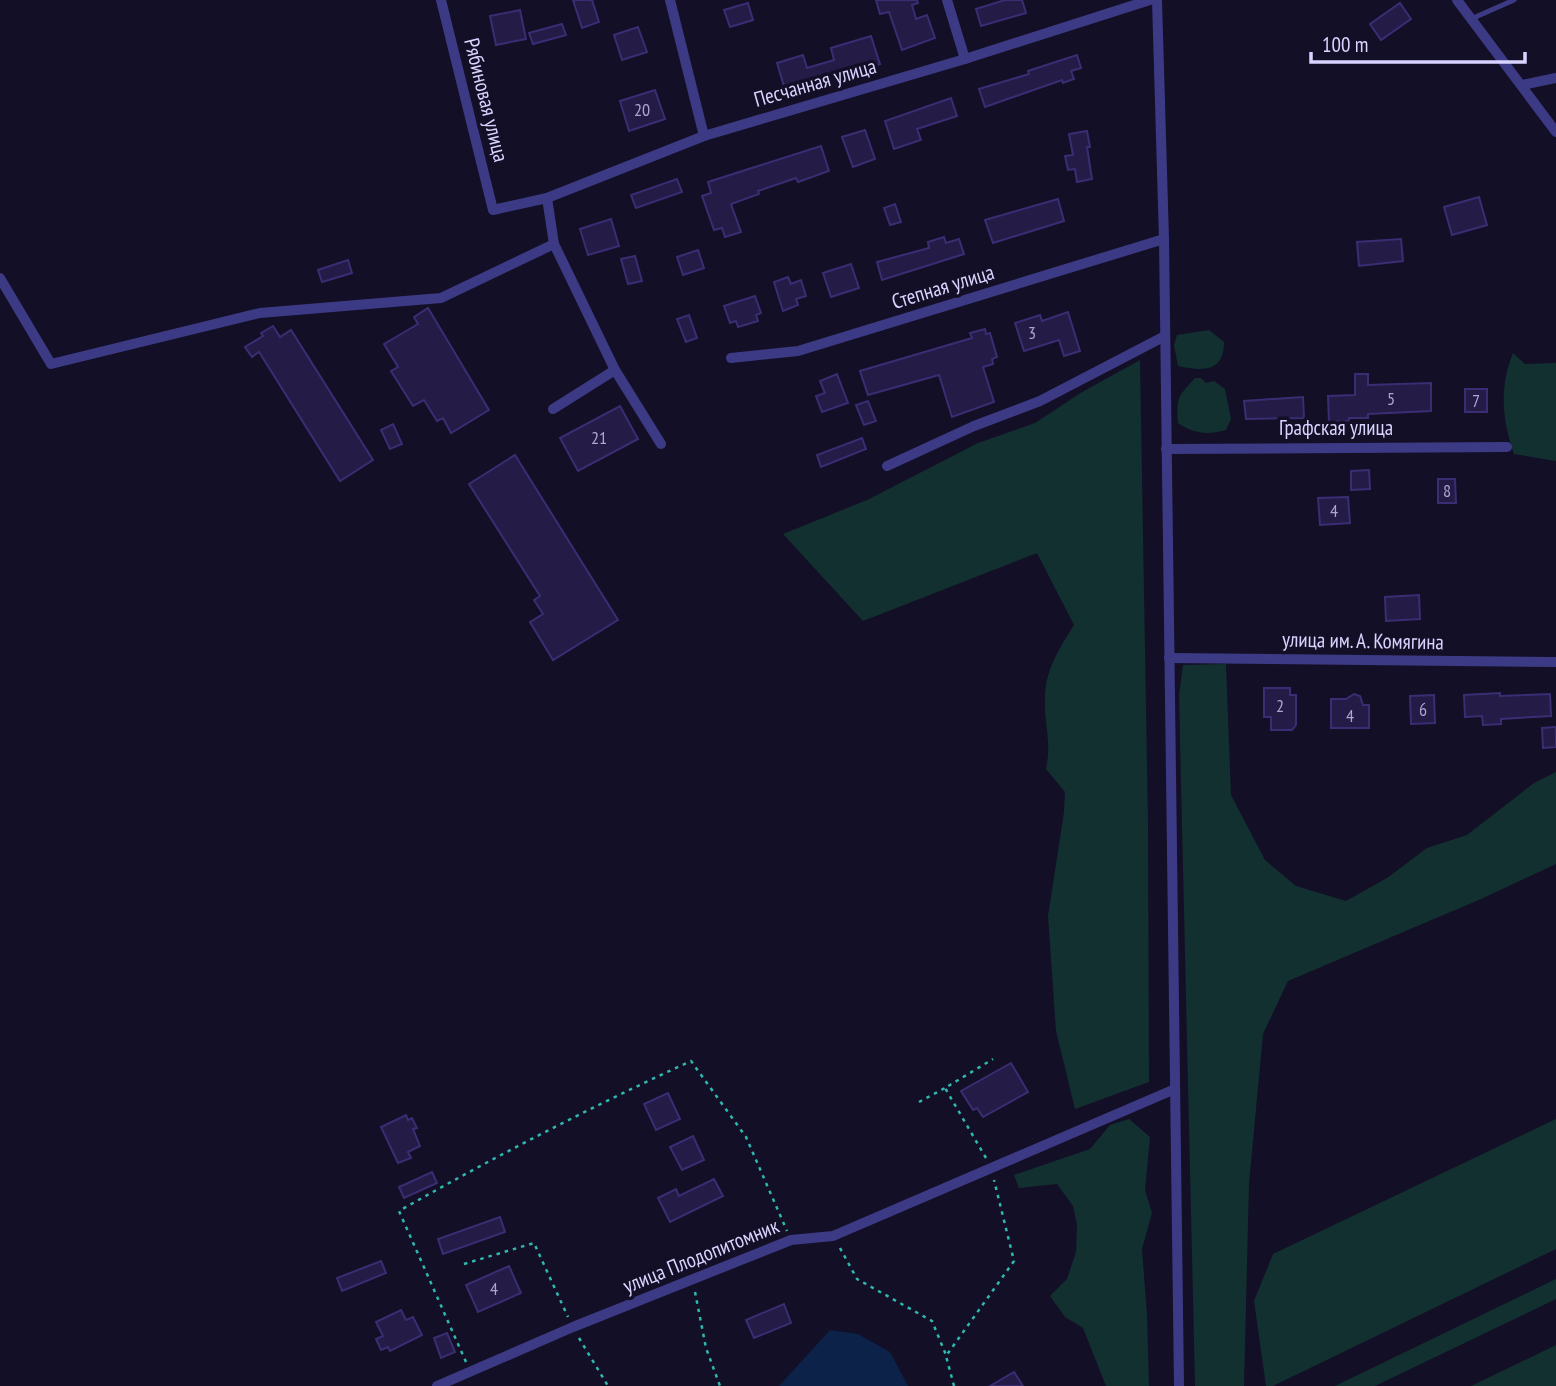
<svg xmlns="http://www.w3.org/2000/svg" width="1556" height="1386" font-family="'PT Sans Narrow',sans-serif">
	<style>
		.green { fill: #12302f }
		.water { fill: #0c2248 }
		.building { fill: #241b47; stroke: #3b2d73; stroke-width: 2 }
		.lines { fill: none; stroke-linecap: round; stroke-linejoin: round }
		.path { stroke: #2fb8b0; stroke-width: 2.5; stroke-dasharray: 3.5 5; stroke-linecap: butt }
		.lane { stroke: #3d3a85; stroke-width: 5 }
		.street { stroke: #3d3a85; stroke-width: 10 }
		.labels { text-anchor: middle; stroke-width: 7; stroke-linejoin: round; paint-order: stroke }
		.number-label { font-size: 18px; fill: #aca6d1 }
		.street-label { font-size: 21px; fill: #d9d4ff; stroke: #130f26 }
	</style>
	<rect width="100%" height="100%" fill="#130f26"/>
	<g class="green">
		<path d="M1209,330L1224,342C1224,373 1202,371 1178,366L1174,345L1177,335Z"/>
		<path d="M1513,353L1525,364L1556,363V461L1514,454C1502,419 1499,388 1513,353Z"/>
		<path d="M1140,360L1148,823L1149,1082L1075,1109L1056,1031L1048,916L1064,812L1065,792L1046,769C1052,742 1044,726 1045,699C1045,670 1059,649 1074,625L1037,553L863,621L783,534L867,500L978,443L1035,423L1082,392Z"/>
		<path d="M1195,378H1201L1206,383L1214,381L1225,389L1231,419L1226,430C1208,435 1194,434 1178,423C1176,396 1179,396 1195,378Z"/>
		<path d="M1226,664L1231,795L1265,860L1296,886L1346,901L1387,878L1427,848L1467,835L1534,783L1556,772V864L1481,899L1288,981L1263,1034L1249,1184L1244,1386H1195L1179,695L1183,665Z"/>
		<path d="M1129,1119L1150,1137L1145,1190L1152,1213L1142,1249L1147,1315L1149,1386H1106L1083,1328L1065,1317L1050,1296L1067,1279L1076,1252L1077,1225L1073,1206L1057,1184L1019,1188L1014,1175L1090,1149L1110,1125Z"/>
		<path d="M1556,1119V1249L1273,1386H1266L1254,1301L1273,1254Z"/>
		<path d="M1556,1279V1299L1375,1386H1335Z"/>
		<path d="M1556,1345V1386H1471Z"/>
	</g>
	<path class="water" d="M830,1330L858,1334L890,1352L908,1386H779Z"/>
	<g class="building">
		<path d="M573,0H592L599,22L582,28Z"/>
		<path d="M876,0H917L918,3L912,5L916,19L927,15L935,38L902,50L889,12L880,14Z"/>
		<path d="M1005,0H1022L1026,13L981,26L976,9Z"/>
		<path d="M748,3L753,20L730,27L724,10Z"/>
		<path d="M1400,3L1411,19L1381,40L1370,24Z"/>
		<path d="M520,10L526,39L496,45L490,16Z"/>
		<path d="M562,24L566,35L533,44L529,33Z"/>
		<path d="M638,27L647,52L622,60L614,35Z"/>
		<path d="M871,36L880,64L786,93L777,63L803,55L807,68L834,60L831,48Z"/>
		<path d="M1077,55L1081,68L1071,71L1074,79L1063,83L1062,80L985,107L979,89L1029,74L1028,71Z"/>
		<path d="M655,90L665,119L629,131L620,101Z"/>
		<path d="M951,98L957,116L917,129L921,140L894,149L885,121Z"/>
		<path d="M865,130L875,159L853,167L842,137Z"/>
		<path d="M1087,131L1090,147H1087L1092,179L1077,182L1075,169L1068,170L1065,156L1073,155L1069,134Z"/>
		<path d="M821,146L829,171L798,182L796,178L758,191L759,194L731,204L741,232L725,237L722,228L714,230L702,196L711,193L708,182Z"/>
		<path d="M677,179L682,192L636,208L631,195Z"/>
		<path d="M1479,197L1487,225L1452,235L1444,207Z"/>
		<path d="M1058,199L1064,221L993,243L985,220Z"/>
		<path d="M895,204L901,222L890,225L884,208Z"/>
		<path d="M611,219L619,246L588,255L580,229Z"/>
		<path d="M944,237L946,243L959,239L964,254L882,280L877,262L929,248L928,242Z"/>
		<path d="M1401,239L1403,261L1359,266L1357,242Z"/>
		<path d="M698,250L704,268L683,275L677,257Z"/>
		<path d="M635,256L642,281L628,284L621,259Z"/>
		<path d="M348,260L352,273L322,282L318,270Z"/>
		<path d="M851,264L859,288L831,297L823,273Z"/>
		<path d="M788,277L791,284L801,280L806,296L796,299L798,305L783,311L774,282Z"/>
		<path d="M755,296L761,313L756,315L758,321L738,327L736,321L730,323L724,306Z"/>
		<path d="M428,308L489,410L451,433L443,418L437,421L424,400L413,406L391,371L398,367L384,344L418,324L414,317Z"/>
		<path d="M1068,312L1080,351L1064,356L1059,340L1024,351L1015,323L1040,315L1042,321Z"/>
		<path d="M689,315L697,338L686,342L677,319Z"/>
		<path d="M273,326L280,337L291,330L373,460L340,481L259,352L252,357L245,347L263,336L261,333Z"/>
		<path d="M985,329L986,334L990,333L997,357L992,359L993,364L983,367L994,402L952,417L939,375L868,395L860,371L972,338L970,333Z"/>
		<path d="M837,374L848,403L822,412L816,396L825,393L820,381Z"/>
		<path d="M1355,374H1368V385L1431,383V411L1368,414V418H1349V421L1329,422L1328,396L1355,395Z"/>
		<rect x="1465" y="389" width="22" height="23"/>
		<path d="M1303,397L1304,418L1246,419L1244,401Z"/>
		<path d="M868,401L876,421L864,425L856,405Z"/>
		<path d="M620,406L638,439L578,471L560,438Z"/>
		<path d="M393,424L402,444L390,449L381,430Z"/>
		<path d="M862,438L866,449L821,467L817,455Z"/>
		<path d="M515,455L618,620L553,660L530,622L543,614L534,600L540,596L469,484Z"/>
		<path d="M1369,470L1370,489L1351,490V471Z"/>
		<path d="M1438,479H1455L1456,503H1438Z"/>
		<path d="M1348,497L1350,523L1320,525L1318,498Z"/>
		<path d="M1419,595L1420,619L1386,621L1385,597Z"/>
		<path d="M1264,688H1290V695H1296V725L1292,730H1271V717H1264Z"/>
		<path d="M1500,693V696L1550,694L1551,716L1501,719V724L1483,725L1482,716L1465,717L1464,695Z"/>
		<path d="M1354,694L1360,696L1363,705H1369V728H1331V699H1346Z"/>
		<path d="M1434,695L1435,723L1411,724L1410,696Z"/>
		<path d="M1556,727V747L1543,748L1542,728Z"/>
		<path d="M1011,1063L1028,1092L983,1117L977,1108L973,1110L961,1091Z"/>
		<path d="M668,1093L680,1119L656,1130L644,1104Z"/>
		<path d="M406,1115L408,1120L412,1118L417,1128L413,1129L420,1146L408,1152L411,1158L398,1163L381,1127Z"/>
		<path d="M693,1136L704,1160L682,1170L670,1147Z"/>
		<path d="M432,1172L437,1183L404,1198L399,1187Z"/>
		<path d="M714,1179L723,1196L670,1222L658,1198L676,1189L679,1196Z"/>
		<path d="M500,1217L505,1232L443,1254L438,1239Z"/>
		<path d="M381,1261L386,1273L342,1291L337,1278Z"/>
		<path d="M509,1266L521,1293L478,1312L466,1285Z"/>
		<path d="M784,1304L791,1323L754,1338L746,1320Z"/>
		<path d="M401,1310L406,1320L413,1317L422,1335L390,1351L388,1347L381,1350L376,1339L383,1336L376,1322Z"/>
		<path d="M447,1333L455,1352L441,1358L434,1338Z"/>
		<path d="M1014,1372L1023,1386H990Z"/>
	</g>
	<g class="lines">
		<g class="path">
			<path d="M919,1102L945,1088"/>
			<path d="M986,1158L945,1088L993,1059"/>
			<path d="M840,1248L857,1279L932,1321L946,1355"/>
			<path d="M464,1264L534,1243L568,1317"/>
			<path d="M695,1292L706,1348L720,1386"/>
			<path d="M579,1338L608,1386"/>
			<path d="M466,1362L399,1211C494,1157 591,1107 691,1061L746,1137L787,1231"/>
			<path d="M954,1386L946,1356L1014,1261L994,1180"/>
		</g>
		<path class="lane" d="M1471,19L1514,0"/>
		<g class="street">
			<path d="M441,0L493,210L547,198L704,136L965,59L1150,0"/>
			<path d="M670,0L704,136"/>
			<path d="M947,0L965,59"/>
			<path d="M1157,0L1164,239L1179,1386"/>
			<path d="M1457,0L1556,132"/>
			<path d="M1522,85L1556,78"/>
			<path d="M554,244L615,370L661,444"/>
			<path d="M0,278L51,364L260,313L441,298L554,244L547,198"/>
			<path d="M731,358L798,351L1164,239"/>
			<path d="M553,409L615,370"/>
			<path d="M1166,449L1507,447"/>
			<path d="M887,466L974,426L1040,401L1165,336"/>
			<path d="M1169,658L1556,662"/>
			<path d="M437,1386L573,1327L791,1240L833,1236L1175,1089"/>
		</g>
	</g>
	<g class="labels">
		<g class="number-label">
			<text x="642" y="116">20</text>
			<text x="1032" y="339">3</text>
			<text x="1391" y="405">5</text>
			<text x="1476" y="407">7</text>
			<text x="599" y="444">21</text>
			<text x="1447" y="497">8</text>
			<text x="1334" y="517">4</text>
			<text x="1280" y="712">2</text>
			<text x="1423" y="716">6</text>
			<text x="1350" y="722">4</text>
			<text x="494" y="1295">4</text>
		</g>
		<g class="street-label">
			<text transform="translate(815 83) rotate(-16)" y="7">Песчанная улица</text>
			<text transform="translate(486 100) rotate(76)" y="7">Рябиновая улица</text>
			<text transform="translate(943 287) rotate(-17)" y="7">Степная улица</text>
			<text x="1336" y="435">Графская улица</text>
			<text transform="translate(1363 641) rotate(1)" y="7">улица им. А. Комягина</text>
			<text transform="translate(701 1256) rotate(-22)" y="7">улица Плодопитомник</text>
		</g>
	</g>
	<path d="M1311 52v10h214v-10" fill="none" stroke="#d9d4ff" stroke-width="3.5"/>
	<text x="1322" y="52" font-size="21" fill="#d9d4ff" stroke="#130f26" stroke-width="5" paint-order="stroke">100 m</text>
</svg>
